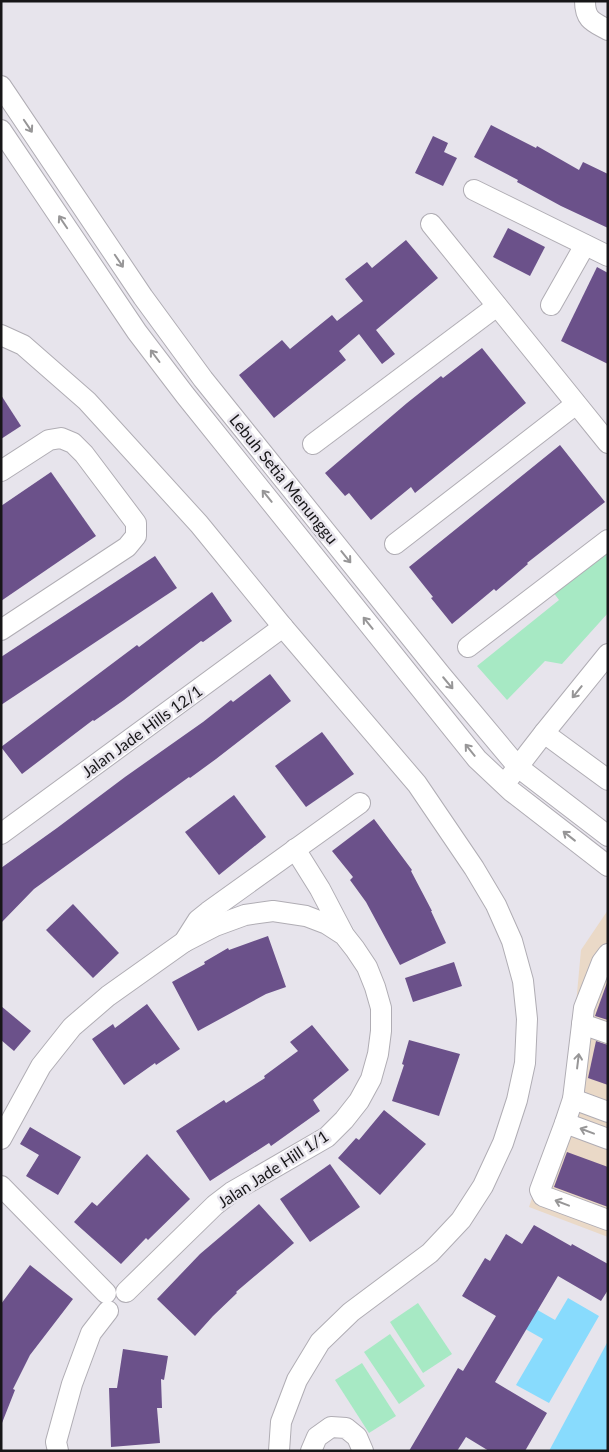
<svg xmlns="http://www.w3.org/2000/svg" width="609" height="1452" font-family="Lato,sans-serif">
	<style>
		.commercial { fill: #ead9c7 }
		.green { fill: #a7e9c4 }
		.water { fill: #88dbfd }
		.building { fill: #6b518a }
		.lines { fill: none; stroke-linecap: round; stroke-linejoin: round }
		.minor-casing { stroke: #b0adb4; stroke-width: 22 }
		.minor { stroke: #fff; stroke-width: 20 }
		.oneway { stroke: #979697 }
		.labels { text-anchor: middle; stroke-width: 5; stroke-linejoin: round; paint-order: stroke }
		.street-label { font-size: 16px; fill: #171618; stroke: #e7e4ec }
	</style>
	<rect width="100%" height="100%" fill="#e7e4ec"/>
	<path class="commercial" d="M608,910V1237L529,1207L568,1091L581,950Z"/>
	<g class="green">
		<path d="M608,550V613L562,664L545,661L507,700L477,666L559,600L553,592Z"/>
		<path d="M418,1303L452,1354L423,1373L390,1322Z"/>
		<path d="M390,1334L425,1386L399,1404L364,1352Z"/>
		<path d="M362,1363L396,1416L369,1433L335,1380Z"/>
	</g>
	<g class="water">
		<path d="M513,1296L555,1320L568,1298L599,1316L549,1403L516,1385L543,1339L502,1316Z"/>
		<path d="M608,1341V1451H549Z"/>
	</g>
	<g class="building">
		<path d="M491,125L536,148L537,146L579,170L583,162L608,174V228L561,206L517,182L518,180L474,157Z"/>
		<path d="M433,136L448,143L444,152L457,158L443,186L415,173Z"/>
		<path d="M508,228L545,247L530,276L493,257Z"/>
		<path d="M406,240L438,278L376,330L395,354L382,364L359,334L339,351L346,360L274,418L239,375L282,340L290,349L332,315L337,321L363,301L345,279L367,262L372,268Z"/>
		<path d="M597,267L608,273V364L561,341Z"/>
		<path d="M482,348L526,403L415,493L411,487L371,520L349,493L345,496L325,473L407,403L441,376L443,378Z"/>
		<path d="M1,395L21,426L1,439Z"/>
		<path d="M560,445L605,502L527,563L528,564L496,591L494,589L452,624L431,598L433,597L409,567Z"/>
		<path d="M51,472L96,536L1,601V506Z"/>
		<path d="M155,556L177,588L1,705V657Z"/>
		<path d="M212,592L232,621L203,642L201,641L124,700L94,721L93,720L22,774L1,747L137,645L139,647Z"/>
		<path d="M270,674L291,701L216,759L190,778L189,777L34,889L1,923V868L57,828L125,777L203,722L231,700L233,702Z"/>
		<path d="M322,732L354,774L306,807L275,766Z"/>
		<path d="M234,795L266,837L219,875L185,832Z"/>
		<path d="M374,819L412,870L411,871L432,911H431L446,943L400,965L366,902L350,880L353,877L332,851Z"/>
		<path d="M73,904L119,953L93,978L46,930Z"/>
		<path d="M268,936L286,987L266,994L198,1031L172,982L205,964L204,962L228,948L229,950Z"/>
		<path d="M454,962L462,986L413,1002L405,978Z"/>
		<path d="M608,980V1020L595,1016Z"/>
		<path d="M147,1004L180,1049L156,1065L155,1063L124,1085L92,1039L113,1024L115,1028Z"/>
		<path d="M1,1006L31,1031L14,1051L1,1040Z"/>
		<path d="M312,1025L349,1070L313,1100L320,1111L271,1146L269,1143L210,1181L176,1131L224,1100L226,1103L265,1078L264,1076L298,1051L290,1042Z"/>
		<path d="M409,1040L460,1054L439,1116L392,1101L404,1065L402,1064Z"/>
		<path d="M596,1041L608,1045V1085L588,1078Z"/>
		<path d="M384,1110L426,1144L380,1195L338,1158L356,1138L359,1140Z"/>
		<path d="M30,1127L81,1157L58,1195L26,1176L39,1155L20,1144Z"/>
		<path d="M567,1152L608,1167V1207L554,1187Z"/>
		<path d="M147,1154L190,1199L148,1240L146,1238L121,1264L74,1222L92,1202L97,1206Z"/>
		<path d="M330,1164L360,1207L310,1242L280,1199Z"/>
		<path d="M259,1204L294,1243L236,1292L237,1293L213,1316L195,1336L157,1299L200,1254Z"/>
		<path d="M534,1225L571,1246L572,1244L608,1264V1290L601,1301L558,1276L495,1382L547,1413L525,1451H489L466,1437L457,1451H409L458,1368L463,1371L496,1316L462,1296L485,1258L490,1261L506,1234L522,1244Z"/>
		<path d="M30,1265L73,1299L30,1355L13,1389L15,1390L2,1423L1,1304Z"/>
		<path d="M123,1349L168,1356L164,1380L161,1379L162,1408H157L160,1443L111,1447L109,1388H117Z"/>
	</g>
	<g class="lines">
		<g class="minor-casing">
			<g id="minor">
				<path d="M585,1C585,20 593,22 608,30"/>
				<path d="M1,86L143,297L203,379L441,675L518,767L608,836"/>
				<path d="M1,130L137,332L185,395L477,759L511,791L608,866"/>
				<path d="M474,190L608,256"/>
				<path d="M431,224L608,443"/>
				<path d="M551,305L585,245"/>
				<path d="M1,335L23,345L87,401L199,524L283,627L417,784L474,868L496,905L512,941L523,981L527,1019L525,1063L517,1100L503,1143L483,1186L461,1220L430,1253L351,1312L320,1342L297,1380L281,1422L279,1451"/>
				<path d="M313,444L497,306"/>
				<path d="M1,471L49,440L61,438L73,443L84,454L136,523V536L127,547L1,630"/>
				<path d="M395,544L576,404"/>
				<path d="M468,647L608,540"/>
				<path d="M608,654L544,733L608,780"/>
				<path d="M510,777L544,733"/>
				<path d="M1,834L283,627"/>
				<path d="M295,849L320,889L343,933"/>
				<path d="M608,954L602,962L584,1008L573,1099L565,1123L540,1190L543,1196L608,1220"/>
				<path d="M582,1024L608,1033"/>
				<path d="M573,1099L608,1112"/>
				<path d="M565,1123L608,1139"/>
				<path d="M1,1139L41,1066L72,1027L108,996L184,942L198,920L208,912L360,803"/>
				<path d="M1,1186L106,1293"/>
				<path d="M126,1292L215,1205L232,1192L327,1137L344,1120L359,1101L371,1079L378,1054L381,1031V1008L375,987L367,967L355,949L344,935L327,924L306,916L273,911L245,915L215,926L184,942"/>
				<path d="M58,1451L56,1442L72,1384L91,1333L108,1311"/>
				<path d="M311,1451L317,1437L331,1427L346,1428L357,1437L363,1451"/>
			</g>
		</g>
		<use href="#minor" class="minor"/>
	</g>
	<defs><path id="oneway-shaft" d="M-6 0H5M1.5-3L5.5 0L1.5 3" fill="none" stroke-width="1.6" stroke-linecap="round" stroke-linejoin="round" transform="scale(1.25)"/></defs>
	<g class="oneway">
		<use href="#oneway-shaft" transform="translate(28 126) rotate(56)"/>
		<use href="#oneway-shaft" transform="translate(63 222) rotate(-124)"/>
		<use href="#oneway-shaft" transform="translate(119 261) rotate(56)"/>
		<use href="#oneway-shaft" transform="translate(155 356) rotate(-127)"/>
		<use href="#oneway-shaft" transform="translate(267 496) rotate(-129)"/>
		<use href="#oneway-shaft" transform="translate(346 557) rotate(51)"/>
		<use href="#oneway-shaft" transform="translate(368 623) rotate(-129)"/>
		<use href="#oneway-shaft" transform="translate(448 683) rotate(50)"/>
		<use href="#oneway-shaft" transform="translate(577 692) rotate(129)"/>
		<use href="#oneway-shaft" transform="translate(470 750) rotate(-129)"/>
		<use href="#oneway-shaft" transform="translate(569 836) rotate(-142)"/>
		<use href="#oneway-shaft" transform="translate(578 1061) rotate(-83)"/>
		<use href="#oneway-shaft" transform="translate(587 1131) rotate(-159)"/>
		<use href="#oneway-shaft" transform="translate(562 1203) rotate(-159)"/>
	</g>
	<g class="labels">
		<g class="street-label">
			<text transform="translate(284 479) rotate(51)" y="6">Lebuh Setia Menunggu</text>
			<text transform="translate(142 731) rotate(-36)" y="6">Jalan Jade Hills 12/1</text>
			<text transform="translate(273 1169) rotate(-33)" y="6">Jalan Jade Hill 1/1</text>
		</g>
	</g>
	<rect width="609" height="1452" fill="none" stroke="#171618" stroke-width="5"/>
</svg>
